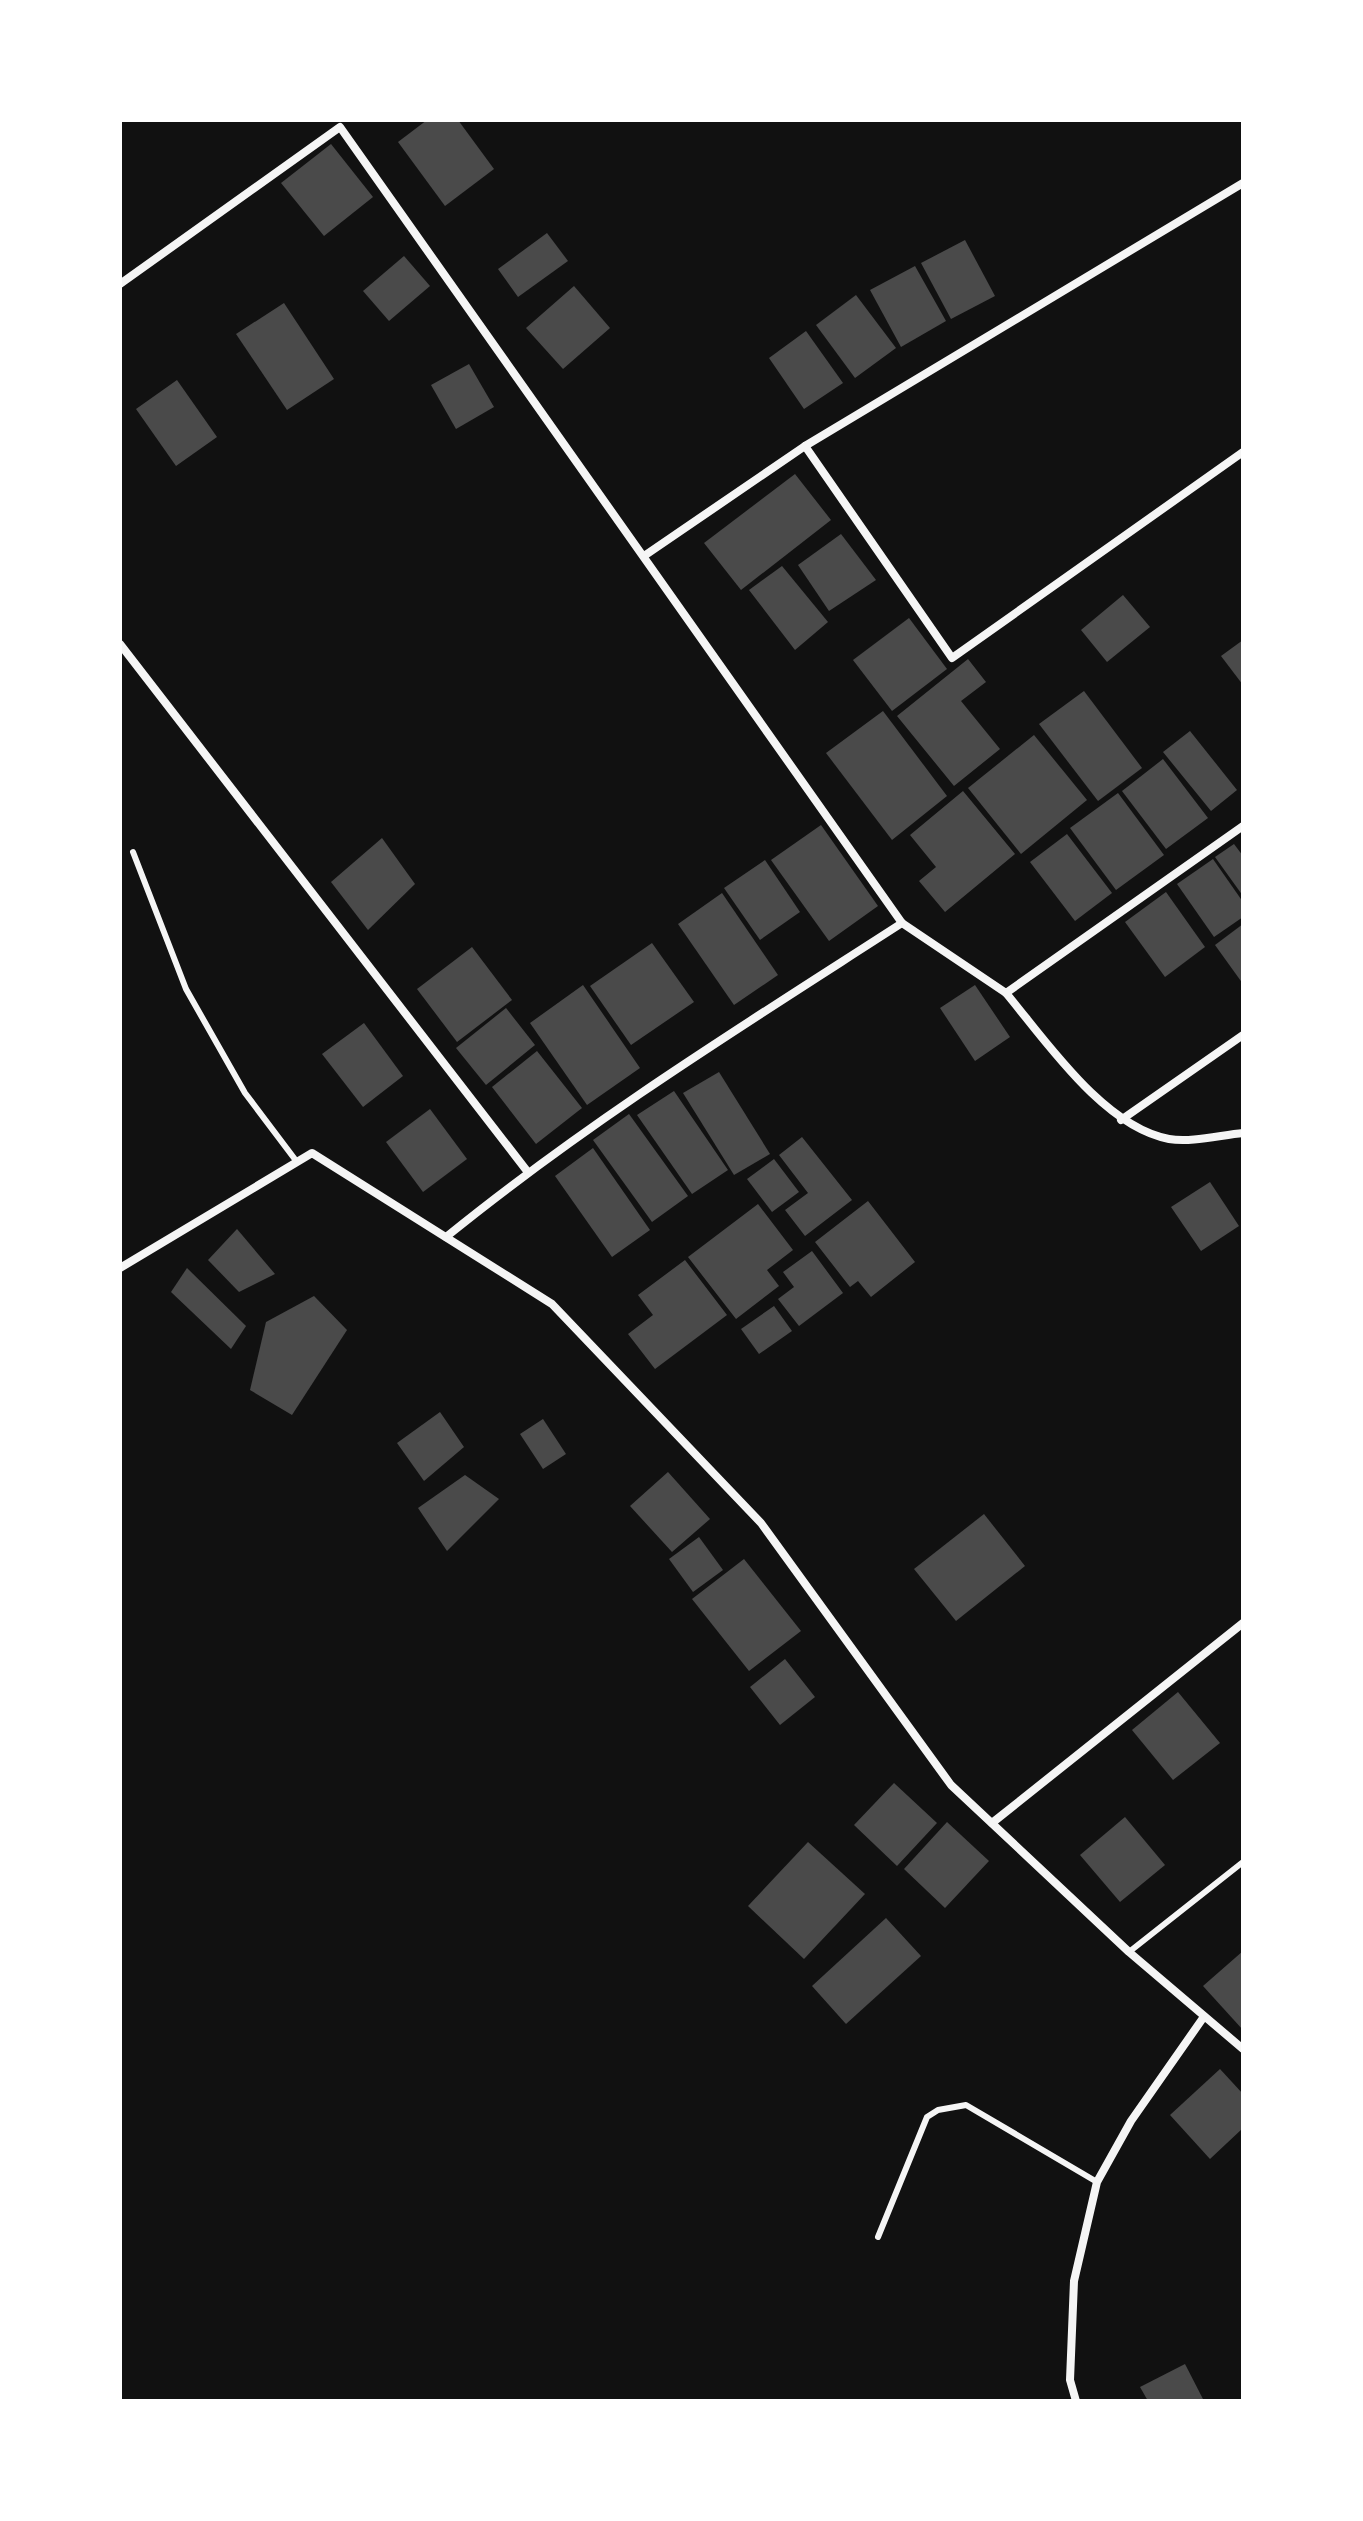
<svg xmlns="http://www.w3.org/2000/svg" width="1363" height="2521" font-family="Lato,sans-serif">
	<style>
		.building { fill: #4a4a4a }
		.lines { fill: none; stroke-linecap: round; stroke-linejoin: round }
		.service { stroke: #f5f5f5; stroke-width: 6 }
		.minor { stroke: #f5f5f5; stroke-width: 8 }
	</style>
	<rect width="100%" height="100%" fill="#111"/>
	<g class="building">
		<path d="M427,120H458L494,169L445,206L398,142Z"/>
		<path d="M331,144L373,197L324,236L281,183Z"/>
		<path d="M547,233L568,261L518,297L498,269Z"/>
		<path d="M965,240L995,296L951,319L921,263Z"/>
		<path d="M404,256L430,286L389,321L363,291Z"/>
		<path d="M915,266L946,321L901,347L870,290Z"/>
		<path d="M574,286L610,328L563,369L526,328Z"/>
		<path d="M856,295L896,348L855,378L816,325Z"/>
		<path d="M284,303L334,379L287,410L236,334Z"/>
		<path d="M806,331L843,383L804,409L769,358Z"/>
		<path d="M469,364L494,407L456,429L431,385Z"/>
		<path d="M177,380L217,437L176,466L136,409Z"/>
		<path d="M795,474L831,520L741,590L704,543Z"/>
		<path d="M841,534L876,580L829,611L798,565Z"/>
		<path d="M782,566L828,622L795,650L749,590Z"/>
		<path d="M1123,595L1150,627L1107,662L1081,630Z"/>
		<path d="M909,618L947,669L892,711L853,660Z"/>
		<path d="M1243,640V685L1221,656Z"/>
		<path d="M968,659L986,682L961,701L1000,749L954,786L897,716Z"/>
		<path d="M1084,691L1142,768L1098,801L1039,724Z"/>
		<path d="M883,711L947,796L892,840L826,753Z"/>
		<path d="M1190,731L1237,790L1211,811L1163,752Z"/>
		<path d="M1034,735L1087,800L1021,854L968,788Z"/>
		<path d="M1163,759L1208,818L1166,849L1122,791Z"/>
		<path d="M963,791L1015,854L945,912L919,881L936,867L910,835Z"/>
		<path d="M1118,793L1164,855L1116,890L1070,828Z"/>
		<path d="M821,825L878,906L829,941L771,860Z"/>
		<path d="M1067,834L1112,893L1075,921L1030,862Z"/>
		<path d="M382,838L415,884L368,930L331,882Z"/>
		<path d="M1234,844L1243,856V896L1215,857Z"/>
		<path d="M1213,859L1243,902V917L1214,937L1177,884Z"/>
		<path d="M765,860L800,912L760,940L724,888Z"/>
		<path d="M1166,892L1205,947L1165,977L1125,922Z"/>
		<path d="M722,893L778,975L734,1005L678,924Z"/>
		<path d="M1243,924V984L1215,945Z"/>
		<path d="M652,943L694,1002L631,1045L590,986Z"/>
		<path d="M472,947L512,1000L457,1042L417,989Z"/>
		<path d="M583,985L640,1068L587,1105L530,1023Z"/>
		<path d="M975,985L1010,1037L975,1061L940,1008Z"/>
		<path d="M506,1008L535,1045L486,1085L456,1048Z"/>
		<path d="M364,1023L403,1076L363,1107L322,1054Z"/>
		<path d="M537,1051L582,1108L536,1144L492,1087Z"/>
		<path d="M719,1072L770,1154L734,1175L683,1093Z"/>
		<path d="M674,1091L728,1170L692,1194L637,1115Z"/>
		<path d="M430,1109L467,1159L423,1192L386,1142Z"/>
		<path d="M629,1114L688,1196L652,1222L593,1140Z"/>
		<path d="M802,1137L852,1200L805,1236L785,1210L808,1193L779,1155Z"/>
		<path d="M593,1148L650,1230L612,1257L555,1176Z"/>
		<path d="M774,1159L799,1192L772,1212L747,1179Z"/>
		<path d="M1210,1182L1239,1226L1201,1251L1171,1207Z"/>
		<path d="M868,1201L915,1262L871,1297L858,1281L850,1287L815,1242Z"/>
		<path d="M758,1204L793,1250L767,1270L779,1286L736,1319L688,1257Z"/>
		<path d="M237,1229L275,1274L239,1292L208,1260Z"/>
		<path d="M812,1251L843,1293L799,1326L778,1299L794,1287L783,1272Z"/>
		<path d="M685,1260L727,1315L655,1369L628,1334L653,1315L638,1295Z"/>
		<path d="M187,1268L246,1326L231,1349L171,1292Z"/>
		<path d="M314,1296L347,1330L292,1415L250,1390L266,1322Z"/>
		<path d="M774,1306L792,1331L759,1354L741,1329Z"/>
		<path d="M440,1412L464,1447L424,1481L397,1443Z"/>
		<path d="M543,1419L566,1454L543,1469L520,1434Z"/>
		<path d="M668,1472L710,1519L672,1552L630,1506Z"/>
		<path d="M465,1475L499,1499L447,1551L418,1508Z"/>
		<path d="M984,1514L1025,1566L956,1621L914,1569Z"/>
		<path d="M699,1537L723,1570L693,1592L669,1559Z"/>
		<path d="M744,1559L801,1631L749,1671L692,1599Z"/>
		<path d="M785,1659L815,1697L780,1725L750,1687Z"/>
		<path d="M1178,1692L1220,1743L1173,1780L1132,1730Z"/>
		<path d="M894,1783L937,1823L897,1866L854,1825Z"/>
		<path d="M1125,1817L1165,1865L1120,1902L1080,1855Z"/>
		<path d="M947,1822L989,1861L945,1908L904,1869Z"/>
		<path d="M808,1842L865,1894L804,1959L748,1906Z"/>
		<path d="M886,1918L921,1956L846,2024L812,1986Z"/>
		<path d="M1243,1951V2030L1203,1986Z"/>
		<path d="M1220,2069L1243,2094V2128L1210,2159L1170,2115Z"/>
		<path d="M1185,2364L1204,2401H1148L1140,2387Z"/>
	</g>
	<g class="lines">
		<g class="service">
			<path d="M133,852L186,989L245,1093L297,1162"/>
			<path d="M1129,1952L1243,1862"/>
			<path d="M878,2237L927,2117L938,2110L966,2105L1097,2182"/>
		</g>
		<g class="minor">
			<path d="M120,284L340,127L902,923L1006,993L1243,826"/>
			<path d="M805,446L952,658L1243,452"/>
			<path d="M644,556L805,446L1243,183"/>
			<path d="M120,644L527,1171"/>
			<path d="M1006,993C1046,1041 1104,1127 1169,1139C1191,1143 1221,1135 1243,1133"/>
			<path d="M1121,1120L1243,1035"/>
			<path d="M446,1237C590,1120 747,1023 902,923"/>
			<path d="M120,1268L312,1153L552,1304L761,1523L951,1785L1129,1952L1243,2049"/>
			<path d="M992,1823L1243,1623"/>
			<path d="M1076,2401L1070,2380L1074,2281L1097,2182L1131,2121L1203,2018"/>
		</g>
	</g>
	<rect width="1363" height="2521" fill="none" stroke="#ffffff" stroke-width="244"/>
</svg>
